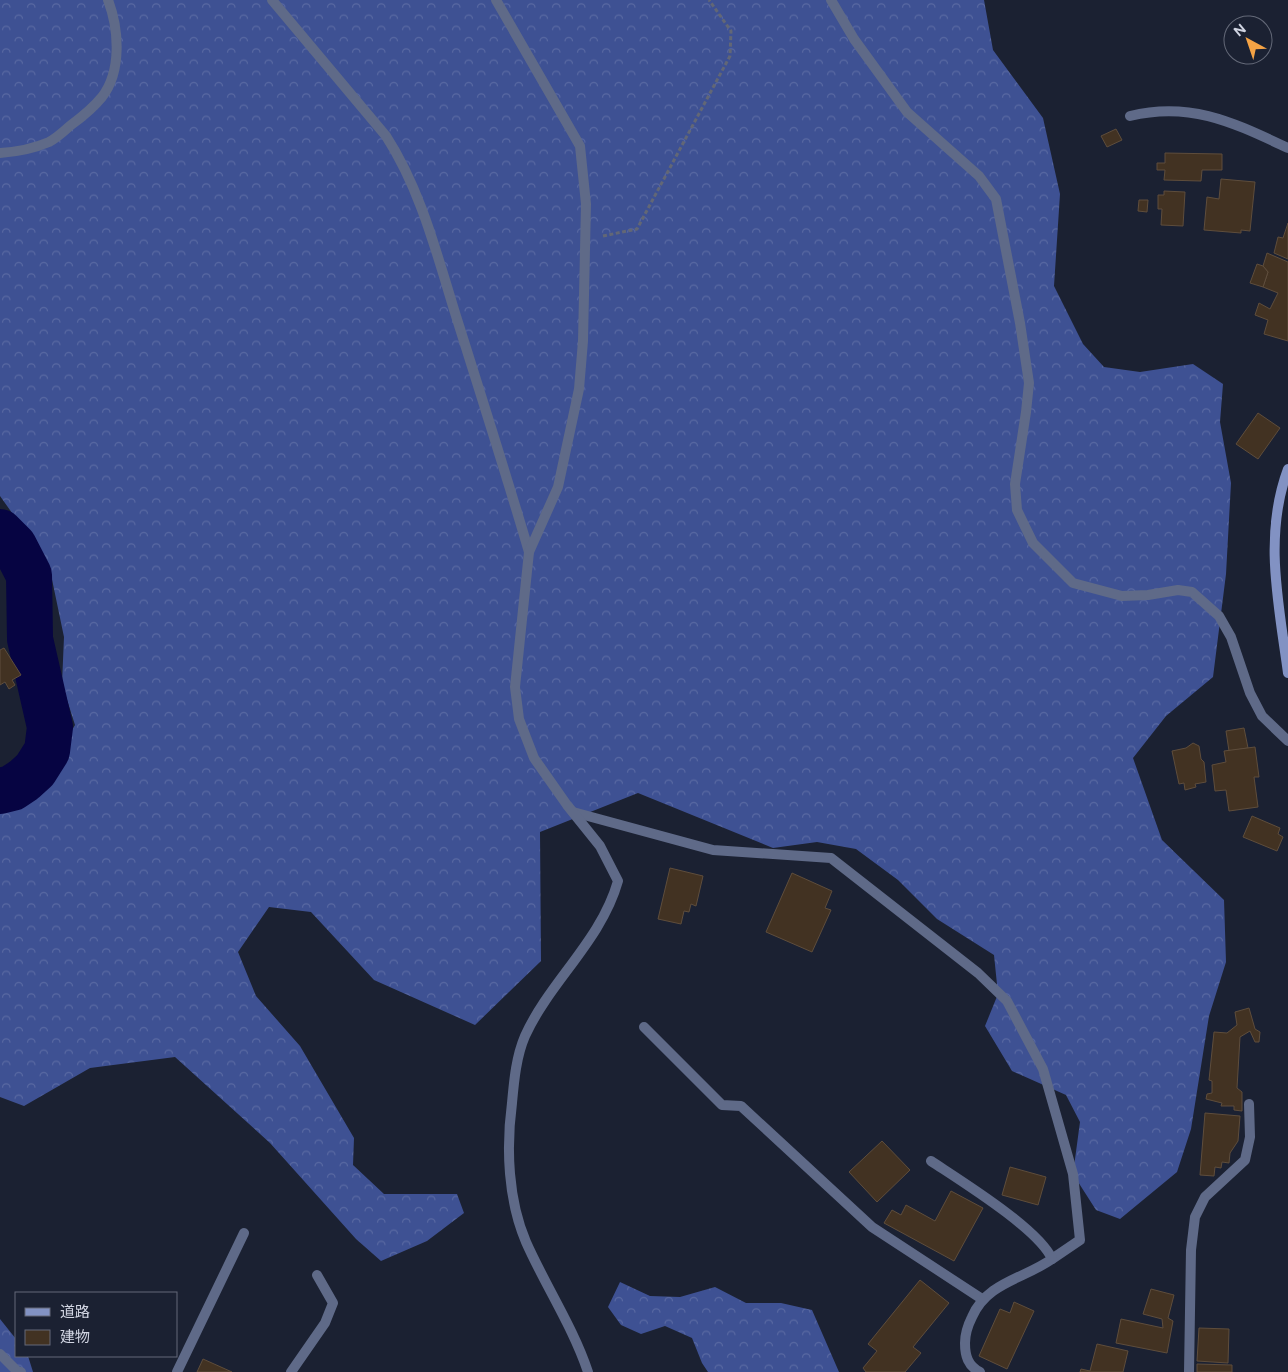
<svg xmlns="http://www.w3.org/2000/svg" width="1288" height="1372" font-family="Figtree,'Noto Sans JP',sans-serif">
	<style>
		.forest { fill: url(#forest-crowns) }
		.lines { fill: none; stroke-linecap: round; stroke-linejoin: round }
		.river { stroke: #060442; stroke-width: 46 }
		.building { fill: #423222; stroke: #5e4d3c }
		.path { stroke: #626776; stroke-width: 3; stroke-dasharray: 4 2.5; stroke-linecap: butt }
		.lane { stroke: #5f6a88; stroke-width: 10 }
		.street { stroke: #5f6a88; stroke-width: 10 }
		.secondary { stroke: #8292c3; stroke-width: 10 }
	</style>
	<defs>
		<pattern id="forest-crowns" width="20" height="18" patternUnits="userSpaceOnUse" patternTransform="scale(1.25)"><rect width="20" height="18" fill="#3e5193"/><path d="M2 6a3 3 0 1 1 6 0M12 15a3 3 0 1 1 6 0" fill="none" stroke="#5969a2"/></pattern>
	</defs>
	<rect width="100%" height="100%" fill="#1b2132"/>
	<g class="forest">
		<path d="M0,0H984L993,50L1043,118L1060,194L1054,286L1083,344L1104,367L1140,372L1193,364L1223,384L1220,422L1231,483L1226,574L1213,677L1166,716L1133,758L1162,840L1224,900L1226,962L1209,1016L1191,1129L1177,1172L1120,1219L1096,1210L1073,1174L1080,1122L1066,1095L1012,1071L985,1026L998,994L994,955L937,919L898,880L856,849L817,842L773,848L638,793L540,832L541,961L475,1025L374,980L311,912L269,907L238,952L256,996L300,1046L354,1138L353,1165L384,1194H457L464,1213L427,1241L381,1261L356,1239L270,1143L175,1057L90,1068L24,1106L0,1097V814C40,791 52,763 75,725L62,684L64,637L49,565L0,496Z"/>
		<path d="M620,1282L650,1296L680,1297L715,1287L746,1303H781L812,1310L839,1372H708L702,1363L692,1338L665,1326L641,1334L621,1325L608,1307Z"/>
		<path d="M0,1319L16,1339V1356H28L33,1372H0Z"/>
	</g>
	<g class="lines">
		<path class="river" d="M0,532L14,546L29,575L30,639L50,727L47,751L35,770L24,780L12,788L0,791"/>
	</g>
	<g class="building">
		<path d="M1116,129L1122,140L1107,147L1101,136Z"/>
		<path d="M1165,153L1222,154V170H1202L1201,181L1164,180L1165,170H1157V163H1165Z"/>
		<path d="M1221,179L1255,182L1250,231L1241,230V233L1204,230L1207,197L1219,199Z"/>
		<path d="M1164,191L1185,192L1183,226L1161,225L1162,209H1158V195H1164Z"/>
		<path d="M1139,200H1148L1147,212L1138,211Z"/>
		<path d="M1288,223V259L1274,253L1278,237L1283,238Z"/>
		<path d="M1267,253L1288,262V341L1264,334L1268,320L1255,315L1259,303L1270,309L1278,293L1263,287L1268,272L1263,266Z"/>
		<path d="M1257,264L1263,266L1268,272L1263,287L1250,283Z"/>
		<path d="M1258,413L1280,428L1258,459L1236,444Z"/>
		<path d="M4,648L21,675L12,680L15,685L9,689L5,682L0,685V650Z"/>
		<path d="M1244,728L1248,748L1229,751L1226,731Z"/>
		<path d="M1193,743L1199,746L1201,759L1204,762L1206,782L1195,784L1196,787L1185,790L1184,783L1179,784L1172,751L1186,748Z"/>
		<path d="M1255,747L1259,777H1254L1258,807L1229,811L1226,790L1215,791L1212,765L1226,762L1224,751Z"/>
		<path d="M1252,816L1280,828L1278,834L1283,837L1277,851L1243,837Z"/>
		<path d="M670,868L703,876L696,906L691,904L689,912L684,911L681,924L658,919Z"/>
		<path d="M792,873L832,891L825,908L831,910L812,952L766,932Z"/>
		<path d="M1249,1008L1255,1029L1260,1032L1259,1042H1255L1250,1031L1240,1037L1237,1088L1242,1092V1111L1234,1110V1106H1221L1222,1103L1206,1099L1207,1094L1212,1093V1081L1209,1080L1214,1032L1227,1033L1237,1025L1235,1012Z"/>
		<path d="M1205,1113L1240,1116L1238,1141L1230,1153L1229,1163L1222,1162L1221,1168L1215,1167L1214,1176L1200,1175Z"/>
		<path d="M882,1141L910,1170L877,1202L849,1172Z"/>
		<path d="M1010,1167L1046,1177L1038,1205L1002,1195Z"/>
		<path d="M951,1191L983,1208L954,1261L884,1223L892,1210L901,1215L906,1205L935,1221Z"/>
		<path d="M920,1280L949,1303L913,1347L921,1353L905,1372H866L863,1368L877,1351L868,1344Z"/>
		<path d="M1151,1289L1174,1295L1168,1318L1173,1321L1167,1353L1116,1343L1121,1319L1163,1328L1162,1319L1143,1314Z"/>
		<path d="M1014,1302L1034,1311L1007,1369L979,1356L1000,1309L1010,1313Z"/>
		<path d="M1199,1328L1229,1329L1228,1363L1197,1361Z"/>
		<path d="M1097,1344L1128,1351L1123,1372H1080L1081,1369L1090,1371Z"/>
		<path d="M203,1359L232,1372H197Z"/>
		<path d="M1197,1364L1232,1365V1372H1197Z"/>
	</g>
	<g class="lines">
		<path class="path" d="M603,236L637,229L730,56L731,31L709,0"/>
		<g class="lane">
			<path d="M1130,116C1191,101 1234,123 1288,148"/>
			<path d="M573,812L713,850L831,858L978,973L1007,1001L1043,1069L1073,1174L1080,1240L1052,1259"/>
			<path d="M644,1027L722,1105L741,1106L872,1227L982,1299"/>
			<path d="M177,1372L244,1233"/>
			<path d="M291,1372L325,1323L333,1303L317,1275"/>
			<path d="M1189,1372L1191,1250L1195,1217L1205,1197L1245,1160L1250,1137L1249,1104"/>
		</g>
		<g class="street">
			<path d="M272,0L386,136C421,190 437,255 456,316C481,395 506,474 529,552"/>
			<path d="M496,0L580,146L586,204L583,341L579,389L558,487L529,552L515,687L519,719L534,758L567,805L600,846L618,881C601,941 550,981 525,1036C516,1057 514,1081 512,1103C506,1148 508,1200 526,1242C545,1285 573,1327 588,1372"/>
			<path d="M831,0L854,39L907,112L979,176L996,199L1020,323L1029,383L1026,412L1015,484L1017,510L1033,543L1073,583L1122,596L1148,595L1178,590L1192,592L1219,616L1231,637L1250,693L1262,716L1288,741"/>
			<path d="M0,153C15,152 35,148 49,142C57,138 64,131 71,125C82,117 93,108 102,97C122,71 119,29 108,0"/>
			<path d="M931,1161C961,1181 1039,1229 1052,1259C1024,1279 987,1282 972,1317C968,1325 965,1334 965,1343C965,1356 968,1366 980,1372"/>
			<path d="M0,1354L17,1371L21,1372"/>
		</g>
		<path class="secondary" d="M1288,469C1263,536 1279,605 1288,673"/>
	</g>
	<rect x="15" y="1292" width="162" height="65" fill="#1b2132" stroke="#646978"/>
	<rect x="25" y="1308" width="25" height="8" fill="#8292c3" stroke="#646978"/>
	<text x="60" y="1317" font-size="15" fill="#d1d5e2">道路</text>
	<rect x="25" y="1330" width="25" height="15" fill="#423222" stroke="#646978"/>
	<text x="60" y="1342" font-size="15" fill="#d1d5e2">建物</text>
	<g transform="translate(1248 40) rotate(320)"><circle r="24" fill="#1b2132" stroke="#646978"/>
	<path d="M0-4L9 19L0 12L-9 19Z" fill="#f5a345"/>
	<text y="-8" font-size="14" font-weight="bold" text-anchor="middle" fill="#d1d5e2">N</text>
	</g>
</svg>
